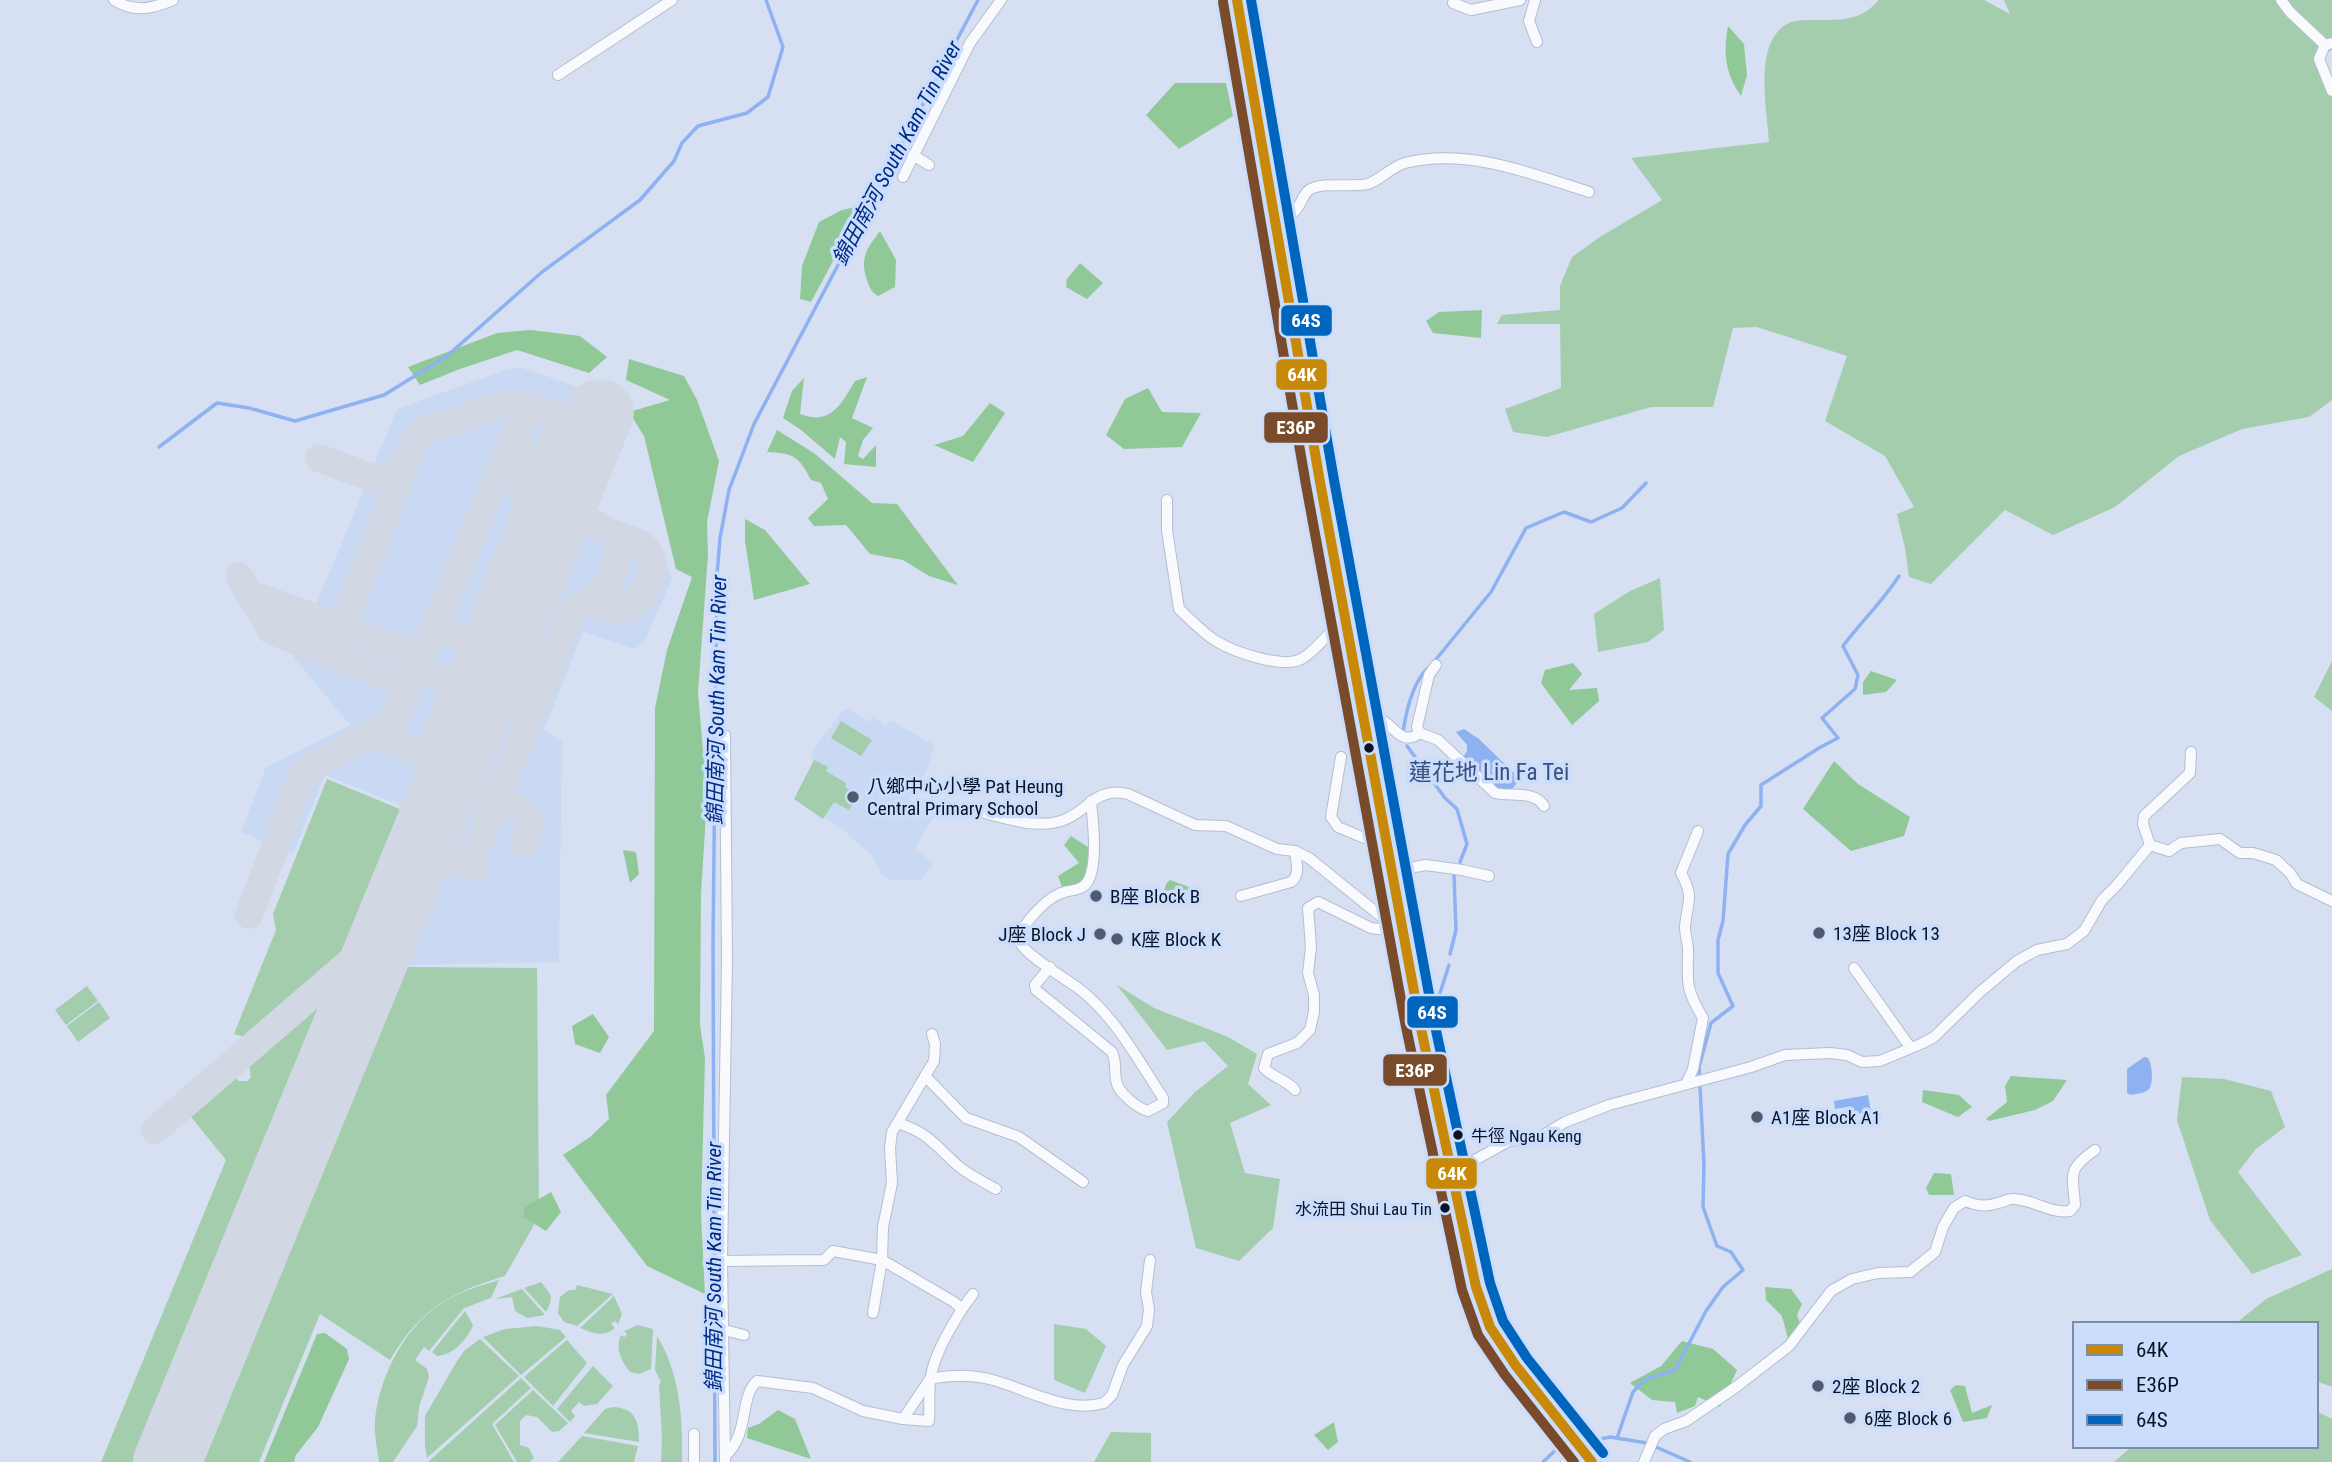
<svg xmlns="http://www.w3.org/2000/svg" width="2332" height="1462" font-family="'Roboto Condensed','Noto Sans TC',sans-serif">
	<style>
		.built { fill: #c9d9f4 }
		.green { fill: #a3cdac }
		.forest { fill: #91c898 }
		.water { fill: #8eb1f1 }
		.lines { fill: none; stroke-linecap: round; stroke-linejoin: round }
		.stream { stroke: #8eb1f1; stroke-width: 3.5 }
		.taxiway { stroke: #d1d8e4; stroke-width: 28 }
		.runway { stroke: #d1d8e4; stroke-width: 68 }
		.street-casing { stroke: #b4bed0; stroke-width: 12 }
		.secondary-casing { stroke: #b4bed0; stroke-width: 18 }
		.street { stroke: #f9fafd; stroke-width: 10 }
		.secondary { stroke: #f9fafd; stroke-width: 16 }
		.bus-1-casing { stroke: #cbddfd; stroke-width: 16 }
		.bus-2-casing { stroke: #cbddfd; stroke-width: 16 }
		.bus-3-casing { stroke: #cbddfd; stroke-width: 16 }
		.bus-1 { stroke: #c78907; stroke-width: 10 }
		.bus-2 { stroke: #7a4b2a; stroke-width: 10 }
		.bus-3 { stroke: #0065bd; stroke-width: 10 }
		.bus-dot { fill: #091325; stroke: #cbddfd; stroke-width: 2.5 }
		.poi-dot { fill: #515b6d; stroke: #cbddfd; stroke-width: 2.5 }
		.labels { text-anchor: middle; stroke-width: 7; stroke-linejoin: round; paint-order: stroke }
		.bus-label { font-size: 17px; fill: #091325; stroke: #cbddfd; text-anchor: start }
		.poi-label { font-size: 19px; fill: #091325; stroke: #cbddfd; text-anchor: start }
		.water-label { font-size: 21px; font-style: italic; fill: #002b85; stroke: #cbddfd }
		.quarter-label { font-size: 23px; fill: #37507d; stroke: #cbddfd }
		.line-badge { stroke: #cbddfd; stroke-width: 2.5 }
		.badge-label { font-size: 19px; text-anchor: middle; font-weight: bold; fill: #fff }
	</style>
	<rect width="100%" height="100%" fill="#d6e0f2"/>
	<g class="built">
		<path d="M520,367L581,388L409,809L325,775L293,854L241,832L266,767L350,725L294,658L397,409L503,371Z"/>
		<path d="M594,512L659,544L672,578L644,643L634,649L583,632L544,730L562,741L559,962L405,965L444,877Z"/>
		<path d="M848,709L869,722L872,717L886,726L890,720L934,745L929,766L909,800L935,815L914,849L934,863L921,880H890L882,875L874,858L844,830L794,799L814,761L810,758L815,748L843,710Z"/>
	</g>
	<g class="green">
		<path d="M1879,0H1984L2010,14L2004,0H2332V49L2322,58L2332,88V400L2309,417L2242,429L2179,456L2115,507L2053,535L2005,510L1931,584L1909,577L1905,548L1897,514L1914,507L1885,456L1825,421L1847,356L1757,327L1733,328L1713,407H1651L1547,437L1513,432L1505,409L1561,388L1560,324H1497L1502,315L1560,310V286L1572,257L1600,237L1662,200L1631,158L1769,142C1767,110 1753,43 1787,24C1798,18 1819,21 1831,20C1853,19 1864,16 1879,0Z"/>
		<path d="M1660,578L1664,630L1648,642L1598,652L1594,614L1630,591Z"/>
		<path d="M2332,661V711L2314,697Z"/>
		<path d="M841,721L872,740L861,756L831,738Z"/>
		<path d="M814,760L828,767L826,771L846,783L845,787L858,795L849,810L834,802L823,819L794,799Z"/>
		<path d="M327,779L407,812L348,956L252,1039L234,1034L276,930L273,914Z"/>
		<path d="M403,967L537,968L539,1216L505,1276C451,1292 419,1310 390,1360L320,1314L259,1462H199Z"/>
		<path d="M339,980L140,1462H101L226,1160L187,1112L230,1073L239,1081H247L251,1077L248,1059Z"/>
		<path d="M1117,985L1154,1008L1228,1037L1257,1054L1248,1084L1271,1105L1230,1123L1245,1173L1280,1179L1273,1228L1239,1261L1196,1248L1167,1122L1195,1092L1228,1066L1204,1041L1167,1050Z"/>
		<path d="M87,986L98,1001L66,1025L55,1010Z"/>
		<path d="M99,1002L110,1018L78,1042L67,1026Z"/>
		<path d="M2182,1077L2224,1079L2271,1091L2285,1127L2256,1149L2238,1172L2302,1255L2252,1274L2210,1220L2177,1120Z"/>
		<path d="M2332,1269V1387L2316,1381V1324H2235L2266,1299Z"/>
		<path d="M499,1280L491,1298L464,1308L429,1351L424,1347L415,1360L427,1369L429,1377L419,1407L417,1426L393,1462H379C377,1448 374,1433 375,1419C381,1372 406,1323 449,1299C465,1290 482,1285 499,1280Z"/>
		<path d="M541,1282C549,1294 556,1294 546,1312L524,1288Z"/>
		<path d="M577,1285L613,1294L577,1326L564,1322L558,1313L560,1297L569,1290H575Z"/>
		<path d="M522,1289L545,1315L527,1318L515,1311L512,1297L495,1299Z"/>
		<path d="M614,1296L622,1314L618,1324L615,1321L611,1324L615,1328C604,1338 592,1333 580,1328Z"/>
		<path d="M465,1311L473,1325C468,1339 453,1355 437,1356L432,1352Z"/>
		<path d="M1054,1324L1086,1329L1106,1346L1085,1393L1054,1380Z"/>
		<path d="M638,1325L653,1329L651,1369L639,1374L630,1372C621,1360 615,1349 621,1335L625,1337L627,1334L624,1331Z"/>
		<path d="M537,1326L560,1330L566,1337L521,1375L483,1337L505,1329Z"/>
		<path d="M657,1336C680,1373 683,1419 682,1462H661L662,1438L659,1384L661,1382L655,1370Z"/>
		<path d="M480,1339L519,1376L427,1458L425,1446V1416L457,1361L465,1350Z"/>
		<path d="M567,1340L587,1363L553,1406L524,1377Z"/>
		<path d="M593,1366L613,1386L597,1404L584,1406L579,1402L571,1411L575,1416L570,1422L557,1409Z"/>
		<path d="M521,1378L531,1388L492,1424L514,1462H428Z"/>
		<path d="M533,1390L568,1423L559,1431L552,1432L537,1417L526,1415L520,1421V1445L529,1448L534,1458L530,1462H517L495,1425Z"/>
		<path d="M613,1407C636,1408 639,1422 639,1442L584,1433L605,1409Z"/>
		<path d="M2316,1411L2332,1419V1462H2114L2132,1446H2316Z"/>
		<path d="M1111,1432L1151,1433V1462H1094Z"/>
		<path d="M582,1436L638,1446L634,1462H558Z"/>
	</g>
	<g class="forest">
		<path d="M1728,26L1744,44L1747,75L1741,96C1725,74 1723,52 1728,26Z"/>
		<path d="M1175,83H1226L1233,116L1179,149L1146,115Z"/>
		<path d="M860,206L847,235L811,302L800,299L802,266L819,222L842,210Z"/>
		<path d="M880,231L896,260L895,287L878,296C870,291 869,286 866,277C860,257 868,247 880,231Z"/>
		<path d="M1080,263L1103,283L1087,299L1066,287L1067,279Z"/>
		<path d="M1482,310L1481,338L1433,333L1426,321L1439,312Z"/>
		<path d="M531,330L580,336L607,357L589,373L517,350L460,369L420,385L408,367L497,333Z"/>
		<path d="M629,359L684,376L697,400L719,461L707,522L708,555L698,692L707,797L701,895L700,1025L705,1058L701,1214L705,1294L647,1266L563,1155L590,1137L609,1119L606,1095L654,1031L655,708L667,650L692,577L676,569L644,436L629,412L670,400L626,380Z"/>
		<path d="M867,377L852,418L873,428L863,440L858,456L863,459L876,445V467L844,464L846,442L840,437L835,459L801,430L783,418L792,391L804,378L800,414C831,426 841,404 855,381Z"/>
		<path d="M1148,388L1162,412L1201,413L1182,447L1124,449L1106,435L1125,399Z"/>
		<path d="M990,403L1005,413L973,462L934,445L963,436Z"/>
		<path d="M777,430L814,453L872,503L897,504L958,585L929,576L903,560L870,554L846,525L814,526L808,518L828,499L821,483L811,480C799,456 793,453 767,452Z"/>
		<path d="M745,519L765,530L810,584L754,600L745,541Z"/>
		<path d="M1573,663L1582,674L1569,690L1597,688L1599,701L1572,725L1541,683L1545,670Z"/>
		<path d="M1871,671L1897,680L1886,692L1863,695V682Z"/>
		<path d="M1834,761L1858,784L1910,817L1904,836L1851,851L1803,809Z"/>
		<path d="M1071,836L1091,849L1088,869L1080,885L1062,887L1058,876L1079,863L1064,845Z"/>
		<path d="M623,850L636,852L639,874L630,883Z"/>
		<path d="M1170,880L1189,887L1183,906L1162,897L1166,884Z"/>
		<path d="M593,1014L609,1037L600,1053L575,1044L572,1026Z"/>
		<path d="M2011,1076L2067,1080L2053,1101L2035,1110L1989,1121L1986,1119L2007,1102L2005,1086Z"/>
		<path d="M1923,1090L1959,1095L1972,1107L1958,1117L1922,1102Z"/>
		<path d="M1934,1173L1951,1174L1954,1195H1929L1926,1188Z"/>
		<path d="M551,1192L561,1212L546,1231L523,1217L525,1207Z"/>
		<path d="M1765,1287L1791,1289L1802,1304L1797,1315L1804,1334L1788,1339L1782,1316L1766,1300Z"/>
		<path d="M325,1333L347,1349L349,1359L318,1427L296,1455L294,1462H264L317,1334Z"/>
		<path d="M1682,1341L1713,1349L1737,1370L1720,1407L1698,1397L1695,1406L1677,1413L1675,1402L1652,1400L1630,1383L1661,1366Z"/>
		<path d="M1956,1385L1965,1386L1972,1413L1992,1405L1987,1418L1963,1422L1950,1390Z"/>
		<path d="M778,1410L795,1419L811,1459L747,1438L748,1428L759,1424Z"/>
		<path d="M1334,1422L1338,1442L1328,1450L1314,1435Z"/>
	</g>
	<g class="water">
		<path d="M1464,729L1479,739L1520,779L1510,792L1499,791L1462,759L1467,751V745L1456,732Z"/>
		<path d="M2144,1057L2148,1058C2152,1064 2154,1083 2149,1089C2146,1093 2135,1094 2131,1095L2127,1093V1069Z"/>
		<path d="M1868,1095L1871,1112L1849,1115L1847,1107L1835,1109L1834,1101Z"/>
	</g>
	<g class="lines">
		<g class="stream">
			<path d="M159,447L217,403L249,408L295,421L384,395L447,356L542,272L640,200L674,161L682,143L698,126L747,113L768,97L783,47L766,0"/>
			<path d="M1433,663L1491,592L1526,528L1564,512L1591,522L1622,508L1646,483"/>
			<path d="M1403,732C1406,712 1413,682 1428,668"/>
			<path d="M1407,746L1445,798L1457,809L1467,844L1460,862"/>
			<path d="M1450,954L1456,930L1454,875"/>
			<path d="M1440,993L1449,965"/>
			<path d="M1617,1438L1633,1392L1644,1380L1675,1370L1706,1311L1723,1287L1743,1270L1731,1252L1717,1246L1703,1207L1704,1165L1699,1067L1711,1023L1733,1006L1718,973V940L1723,921L1728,854L1745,825L1761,806V785L1819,748L1838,738L1822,718L1855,689L1858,675L1843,646C1861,622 1883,601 1899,576"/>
			<path d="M1582,1443L1610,1437L1647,1443L1690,1462"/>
			<path d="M715,1462L713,943L717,575L720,538L729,490L754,424L978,0"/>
			<path d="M1543,1462L1559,1447L1571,1445"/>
		</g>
		<g class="taxiway">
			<path d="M525,523L528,587"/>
			<path d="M239,576L272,631L394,680L405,698"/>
			<path d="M250,594L403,650L424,671"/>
			<path d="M590,600C600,604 611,611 622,610C640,607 659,573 650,555C644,542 625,538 612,533"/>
			<path d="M434,630L443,629L531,665H539L553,660"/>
			<path d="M331,655L405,465"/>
			<path d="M440,677L516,707L526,708L535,702"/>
			<path d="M370,734L421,753L429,750L475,642L560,423L556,416L523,404"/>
			<path d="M480,793L522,811C533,821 530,831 524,843"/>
			<path d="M421,846L474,868"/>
			<path d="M457,860H463L476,850L572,612L577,607L602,595L620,554L621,543C610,530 589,519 572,517C549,514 537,515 523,493L520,431"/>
			<path d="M249,915L302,775L310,768L389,724L396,718L519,424L523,404L507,403L422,431C406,449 410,475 381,481L319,458"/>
			<path d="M155,1130L386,931"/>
		</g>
		<path class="runway" d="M167,1462L600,413"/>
		<g class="street-casing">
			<g id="street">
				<path d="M114,0C134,13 151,9 173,0"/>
				<path d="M1535,0L1529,21L1537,42"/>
				<path d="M2281,0L2290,12L2325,45L2332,43"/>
				<path d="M1453,3L1471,10L1520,0"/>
				<path d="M2325,45L2319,59L2332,91"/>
				<path d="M558,75L672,0"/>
				<path d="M913,155L929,165"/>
				<path d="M903,177L970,43L1001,0"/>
				<path d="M1273,214L1294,212C1301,206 1302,195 1309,190C1322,181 1352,188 1368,184C1382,179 1391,167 1405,163C1467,147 1532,174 1589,192"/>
				<path d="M1167,500V530L1179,609C1191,620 1203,633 1216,641C1234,652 1285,670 1303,658C1319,648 1332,629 1345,616"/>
				<path d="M1364,717C1365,717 1375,717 1376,717C1394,722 1399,748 1420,733"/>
				<path d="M1420,733L1438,740L1495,793C1512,797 1534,790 1544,806"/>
				<path d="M1420,733L1417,727L1429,675L1436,665"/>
				<path d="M725,735L727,959L722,1261L725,1462"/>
				<path d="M1341,757L1331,817L1338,827L1388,848"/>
				<path d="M969,809C997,815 1032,830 1061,821C1088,813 1094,786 1128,794L1195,825L1226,826L1277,849L1295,851L1309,858L1388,922L1393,931L1404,935"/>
				<path d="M2150,845L2169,851L2181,843L2220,839L2240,853H2253L2276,860L2290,873L2297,884L2332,901"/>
				<path d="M2150,845L2143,824L2144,816L2190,773L2191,752"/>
				<path d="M1393,871L1426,865L1462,870L1489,876"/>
				<path d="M1241,896L1291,882C1301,874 1296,862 1295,851"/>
				<path d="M1050,967L1035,985L1036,990L1112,1052C1117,1064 1114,1069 1116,1080C1117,1092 1137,1108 1148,1111L1163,1103V1098C1138,1060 1115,1016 1078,988C1067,980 1022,952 1020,942C1017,927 1047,899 1059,894C1069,889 1082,892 1088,881C1098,863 1093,822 1091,801"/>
				<path d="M1854,968L1910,1047"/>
				<path d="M925,1076L966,1118L1019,1137L1083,1182"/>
				<path d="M1687,1082L1693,1069L1703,1018C1687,992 1687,984 1688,955C1689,945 1685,936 1685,927C1687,901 1695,899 1681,873L1698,831"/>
				<path d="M1295,1090C1287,1080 1273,1078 1264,1068L1268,1054L1297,1043L1310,1030L1314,1012V995L1308,973L1311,947L1308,908L1318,902L1371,928L1393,931"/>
				<path d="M898,1123C930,1134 934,1144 957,1165C969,1175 983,1182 996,1189"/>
				<path d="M1449,1168L1473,1161L1509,1141L1540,1137L1565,1122L1609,1105L1751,1067L1785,1055L1830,1053L1847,1055L1862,1062L1880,1061L1923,1043L1934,1037L1980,992L2017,961L2037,950L2067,944L2084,931L2102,900L2117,885L2150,845"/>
				<path d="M722,1261L824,1260L833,1251L882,1260L954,1302L962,1309C950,1329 935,1353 931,1376C928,1391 930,1406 929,1421L903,1419"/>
				<path d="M962,1309L973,1294"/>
				<path d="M873,1313L882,1260L883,1227L892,1183L890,1148L892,1132L934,1061L935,1044L932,1034"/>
				<path d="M724,1330L744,1335"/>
				<path d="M725,1456C750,1434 739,1397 757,1381L813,1388L863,1411L903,1419L930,1379C949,1375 969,1374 989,1379C1026,1388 1065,1414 1104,1403L1112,1395L1123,1365L1147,1326L1149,1309L1146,1292L1150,1260"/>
				<path d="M694,1462V1434"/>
				<path d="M1566,1462L1582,1450"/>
				<path d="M1644,1462L1655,1436L1664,1429L1686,1421L1736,1387L1789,1346L1831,1291L1852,1279L1878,1273L1910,1272L1935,1252L1943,1227L1954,1208L1965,1201C1977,1206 1986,1207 1998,1203C2004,1202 2009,1198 2015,1199C2034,1200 2050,1214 2070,1211L2075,1205C2073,1175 2066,1170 2095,1150"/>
			</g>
		</g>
		<g class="secondary-casing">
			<path id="secondary" d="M1237,0L1320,482L1420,1024L1476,1287L1490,1327L1516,1366L1592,1462"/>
		</g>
		<use href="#street" class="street"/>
		<use href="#secondary" class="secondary"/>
		<g class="bus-1-casing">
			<path id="bus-1" d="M1237,0L1320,482L1420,1024L1476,1287L1490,1327L1516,1366L1592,1462"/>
		</g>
		<g class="bus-2-casing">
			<path id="bus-2" d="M1223,2L1306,485L1406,1027L1462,1290L1478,1335L1505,1375L1574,1462"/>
		</g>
		<g class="bus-3-casing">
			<path id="bus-3" d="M1251,0L1334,480L1434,1021L1490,1283L1503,1321L1527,1358L1603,1453"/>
		</g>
		<use href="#bus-1" class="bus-1"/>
		<use href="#bus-2" class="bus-2"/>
		<use href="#bus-3" class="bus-3"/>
	</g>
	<g class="bus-dot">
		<circle cx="1369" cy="748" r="6"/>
		<circle cx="1458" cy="1135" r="6"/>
		<circle cx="1445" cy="1208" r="6"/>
	</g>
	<g class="poi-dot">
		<circle cx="853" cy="797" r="7"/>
		<circle cx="1096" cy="896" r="7"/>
		<circle cx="1819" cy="933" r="7"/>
		<circle cx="1100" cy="934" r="7"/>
		<circle cx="1117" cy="939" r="7"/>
		<circle cx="1757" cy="1117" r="7"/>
		<circle cx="1818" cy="1386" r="7"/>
		<circle cx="1850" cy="1418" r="7"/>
	</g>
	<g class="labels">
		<g class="bus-label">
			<text x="1471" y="1142">牛徑 Ngau Keng</text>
			<text x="1432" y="1215" text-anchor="end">水流田 Shui Lau Tin</text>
		</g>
		<g class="poi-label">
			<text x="867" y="793">八鄉中心小學 Pat Heung<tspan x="867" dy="22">Central Primary School</tspan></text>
			<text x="1110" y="903">B座 Block B</text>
			<text x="1833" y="940">13座 Block 13</text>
			<text x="1086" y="941" text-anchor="end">J座 Block J</text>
			<text x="1131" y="946">K座 Block K</text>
			<text x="1771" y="1124">A1座 Block A1</text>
			<text x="1832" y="1393">2座 Block 2</text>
			<text x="1864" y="1425">6座 Block 6</text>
		</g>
		<g class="water-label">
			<text transform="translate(897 153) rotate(-62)" y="7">錦田南河 South Kam Tin River</text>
			<text transform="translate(717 700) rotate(-89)" y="7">錦田南河 South Kam Tin River</text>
			<text transform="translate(714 1267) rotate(-90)" y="7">錦田南河 South Kam Tin River</text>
		</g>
		<g class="quarter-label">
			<text x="1489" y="780">蓮花地 Lin Fa Tei</text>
		</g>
	</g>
	<g class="line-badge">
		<rect x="1280" y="304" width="53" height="33" rx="7" fill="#0065bd"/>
		<rect x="1275" y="358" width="53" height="33" rx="7" fill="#c78907"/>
		<rect x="1263" y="411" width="66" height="33" rx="7" fill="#7a4b2a"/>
		<rect x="1406" y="995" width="53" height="34" rx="7" fill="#0065bd"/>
		<rect x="1382" y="1053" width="66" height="34" rx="7" fill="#7a4b2a"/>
		<rect x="1425" y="1157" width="53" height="33" rx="7" fill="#c78907"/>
	</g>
	<g class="badge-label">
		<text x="1306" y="327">64S</text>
		<text x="1302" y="381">64K</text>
		<text x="1296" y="434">E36P</text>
		<text x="1432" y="1019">64S</text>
		<text x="1415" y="1077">E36P</text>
		<text x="1452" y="1180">64K</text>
	</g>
	<rect x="2073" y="1322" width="245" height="126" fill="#cbddfd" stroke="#7d8ca7" stroke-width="2"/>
	<rect x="2087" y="1345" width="35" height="10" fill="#c78907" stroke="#7d8ca7" stroke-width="2"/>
	<text x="2136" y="1357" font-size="21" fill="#091325">64K</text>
	<rect x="2087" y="1380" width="35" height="10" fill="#7a4b2a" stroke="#7d8ca7" stroke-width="2"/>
	<text x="2136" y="1392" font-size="21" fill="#091325">E36P</text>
	<rect x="2087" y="1415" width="35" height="10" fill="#0065bd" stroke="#7d8ca7" stroke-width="2"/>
	<text x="2136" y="1427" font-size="21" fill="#091325">64S</text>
</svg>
